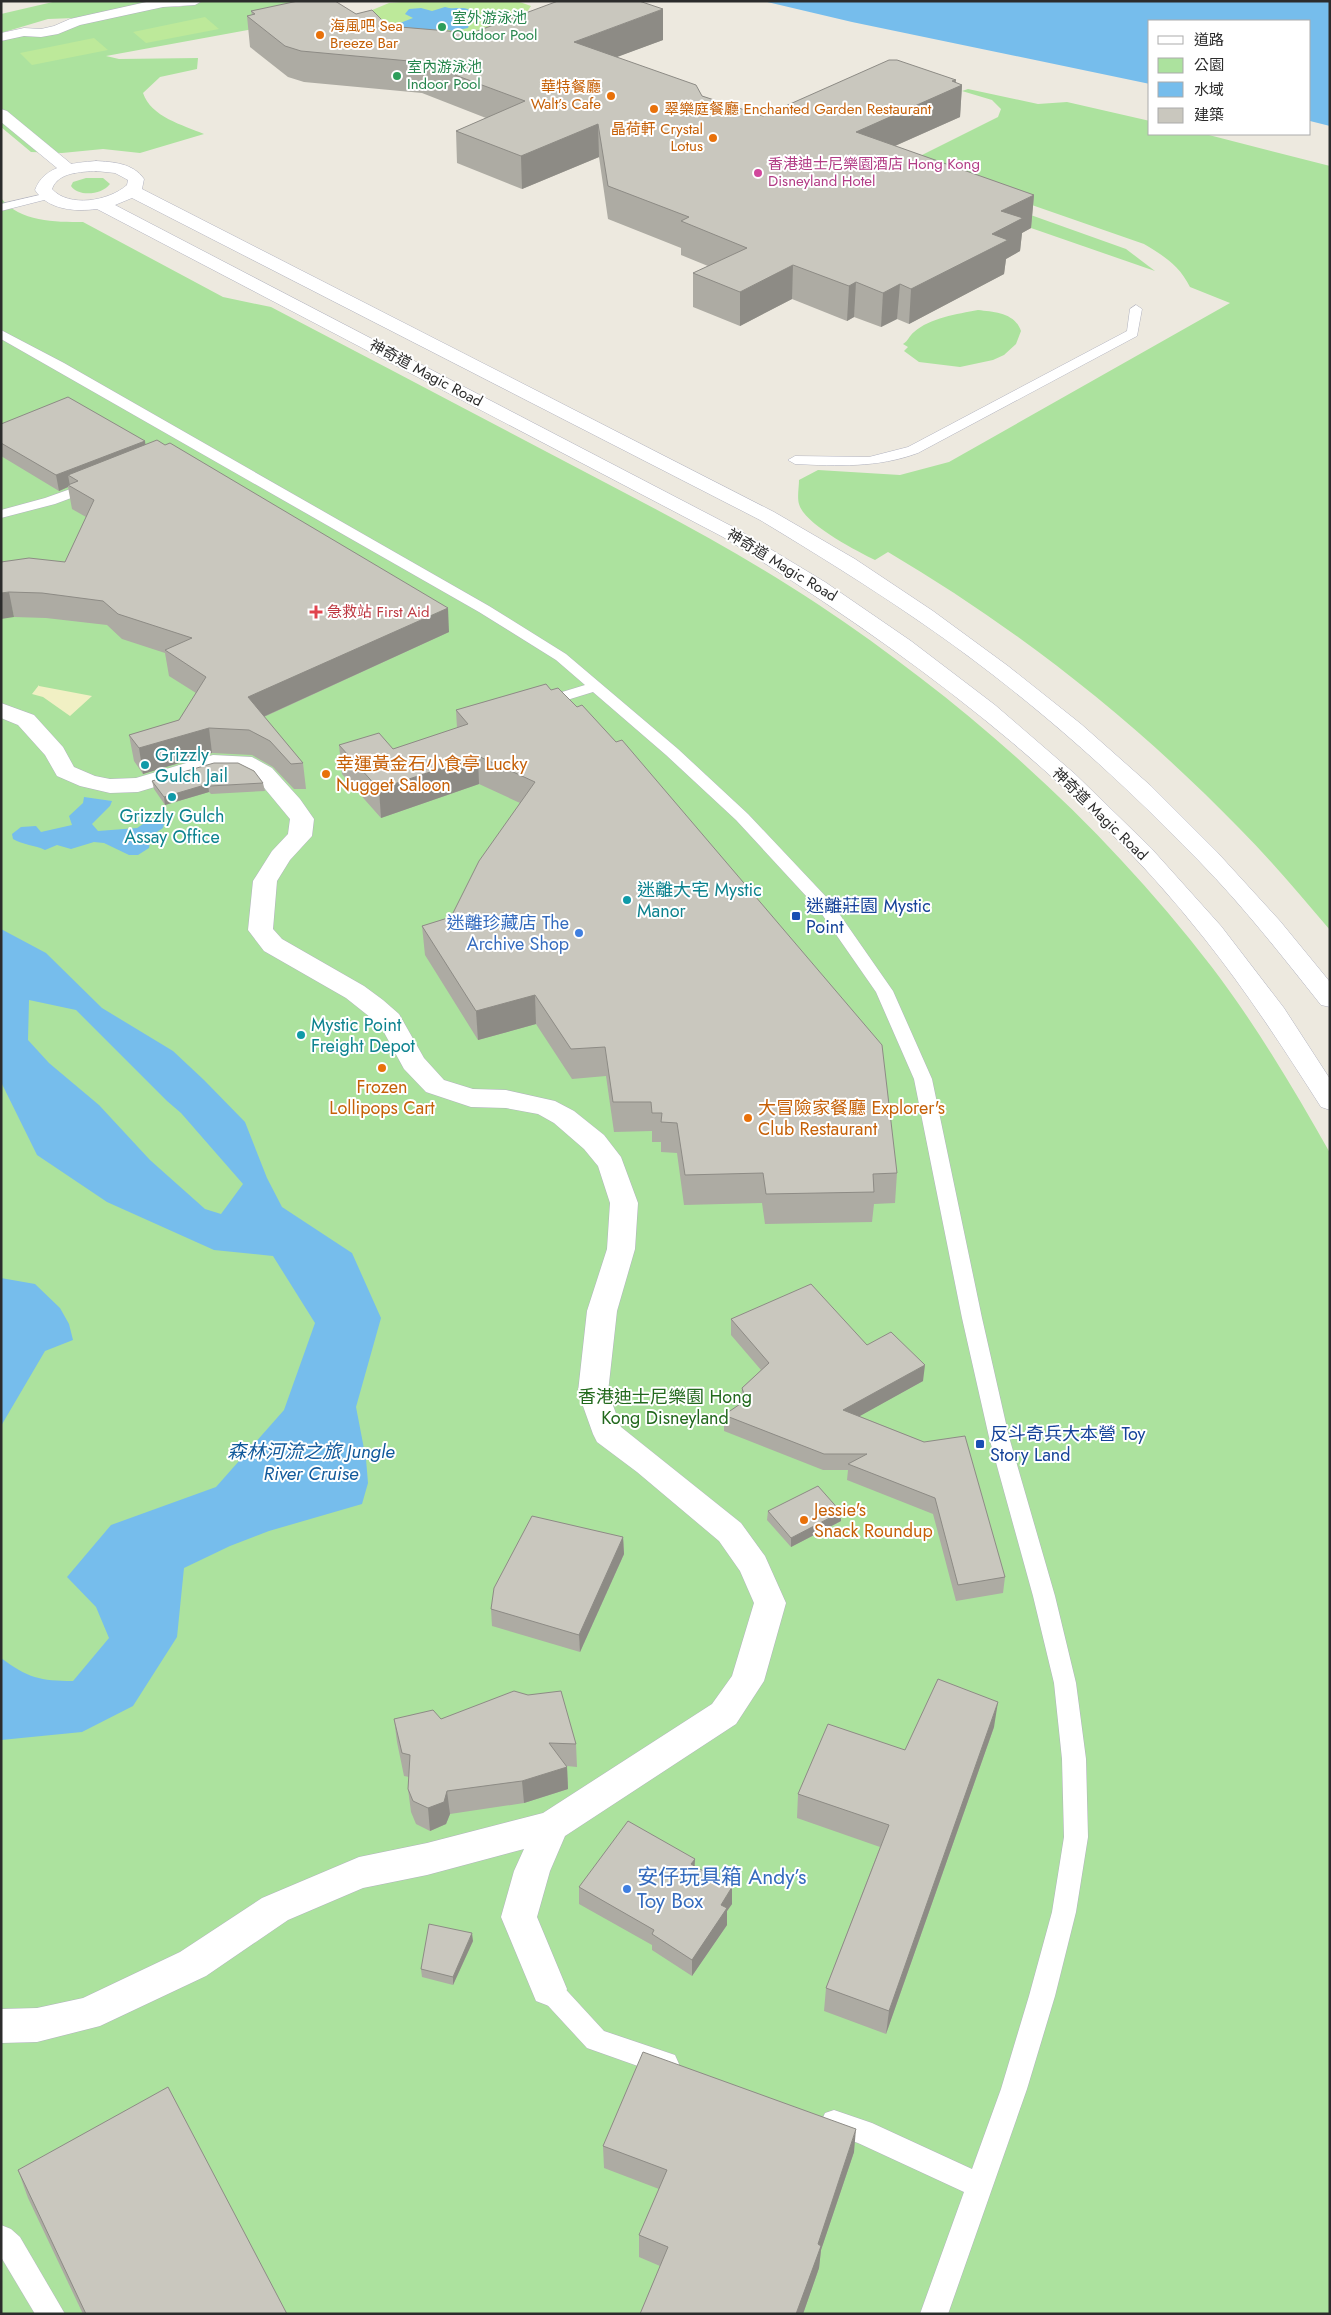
<svg xmlns="http://www.w3.org/2000/svg" width="1331" height="2315" font-family="Jost,'Noto Sans TC',sans-serif">
	<style>
		.green { fill: #ace29e }
		.sand { fill: #f1f0c4 }
		.pitch { fill: #bde99a }
		.water { fill: #76bdec; fill-rule: evenodd }
		.lines { fill: none; stroke-linecap: round; stroke-linejoin: round }
		.lane-casing { stroke: #b2b3bf; stroke-width: 1 }
		.street-casing { stroke: #b2b3bf; stroke-width: 1 }
		.secondary-casing { stroke: #b2b3bf; stroke-width: 1 }
		.lane { fill: #fff; fill-rule: evenodd }
		.street { fill: #fff; fill-rule: evenodd }
		.secondary { fill: #fff; fill-rule: evenodd }
		.wall { fill: #adaba3 }
		.shaded-wall { fill: #8d8b85 }
		.building { fill: #c9c7be; stroke: #8d8b85 }
		.leisure-dot { fill: #2e9e5b; stroke: #fff; stroke-width: 2 }
		.food-dot { fill: #e8710a; stroke: #fff; stroke-width: 2 }
		.hotel-dot { fill: #d1479c; stroke: #fff; stroke-width: 2 }
		.health-dot { fill: #e0444e; stroke: #fff; stroke-width: 2 }
		.culture-dot { fill: #0f9aa8; stroke: #fff; stroke-width: 2 }
		.transit-dot { fill: #1a4fb4; stroke: #fff; stroke-width: 2 }
		.shop-dot { fill: #3f7fe0; stroke: #fff; stroke-width: 2 }
		.labels { text-anchor: middle; stroke-width: 4; stroke-linejoin: round; paint-order: stroke }
		.far-leisure-label { font-size: 15px; fill: #27864d; stroke: #fff; text-anchor: start }
		.far-food-label { font-size: 15px; fill: #c56008; stroke: #fff; text-anchor: start }
		.far-hotel-label { font-size: 15px; fill: #b23c85; stroke: #fff; text-anchor: start }
		.far-street-label { font-size: 15px; fill: #2c2c2c; stroke: #fff }
		.far-health-label { font-size: 15px; fill: #be3a42; stroke: #fff; text-anchor: start }
		.culture-label { font-size: 18px; fill: #0d838f; stroke: #fff; text-anchor: start }
		.food-label { font-size: 18px; fill: #c56008; stroke: #fff; text-anchor: start }
		.transit-label { font-size: 18px; fill: #164399; stroke: #fff; text-anchor: start }
		.shop-label { font-size: 18px; fill: #366cbe; stroke: #fff; text-anchor: end }
		.park-label { font-size: 18px; fill: #22691d; stroke: #fff }
		.water-label { font-size: 19px; font-style: italic; fill: #11599b; stroke: #fff }
		.near-shop-label { font-size: 21px; fill: #366cbe; stroke: #fff; text-anchor: start }
	</style>
	<rect width="100%" height="100%" fill="#ede9df"/>
	<g class="green">
		<path d="M57,1H154L74,18L48,19L1,33V14Z"/>
		<path d="M206,1H334L270,26L106,56L119,59L198,58L197,69L160,77L143,93C151,117 183,125 204,134L140,153L103,149L62,153L31,152L1,127V40L162,6L178,7Z"/>
		<path d="M968,89L1038,104L1067,102L1150,121V134H1205L1330,166V930C1300,895 1271,860 1239,828C1135,721 1017,628 888,552L875,560C857,551 804,524 799,504C797,497 799,487 799,480L818,470L900,475L949,462L1230,303L1190,287C1179,265 1164,256 1144,244L928,169L916,158L998,117L1001,109L992,100L962,91Z"/>
		<path d="M907,171L1126,249L1155,271L1031,228Z"/>
		<path d="M86,178H103L110,184C102,195 78,197 71,186L73,182Z"/>
		<path d="M1,198C20,222 55,222 83,222L223,297L271,307C369,358 467,410 566,462C652,507 738,551 819,605C966,703 1103,825 1211,966C1256,1025 1294,1089 1330,1153V2314H1Z"/>
		<path d="M978,310C995,312 1015,313 1021,331L1016,344L1004,355L993,360L960,367L919,362L904,351L908,347L903,344C908,341 909,336 914,332C930,318 957,314 978,310Z"/>
	</g>
	<path class="sand" d="M39,685V686L92,696L70,716L43,697L32,694Z"/>
	<g class="pitch">
		<path d="M414,1H517L531,6L521,21L475,32L470,42L368,36L365,13L389,3Z"/>
		<path d="M205,17L219,29L146,43L133,32Z"/>
		<path d="M94,38L108,50L32,65L20,53Z"/>
	</g>
	<g class="water">
		<path d="M763,1H1330V126L1310,121V21H1150V84L852,22Z"/>
		<path d="M445,7C453,10 462,6 470,10L467,15L472,17L460,21L469,25L468,28L453,31L441,28L426,33L394,27L404,25L400,23L413,18L405,14L409,9L421,8L432,11Z"/>
		<path d="M84,797L112,801L110,806L92,824L98,831L137,828L152,818L160,820L164,824L163,828L151,836L149,848L138,855H129L104,843L94,842L71,849L57,845L45,850C35,845 23,845 13,839L12,834L21,827L36,826L41,832L72,825L69,816L83,803Z"/>
		<path d="M1,929L46,953L102,1008L173,1051L204,1080L245,1122L267,1178L282,1207L352,1253L381,1318L356,1407L366,1459L368,1483L362,1504L269,1531L230,1546L184,1568L177,1637L133,1706L82,1732L1,1740V1658C28,1678 40,1681 73,1681L109,1638L96,1607L67,1577L111,1525L216,1487L284,1410L315,1323L273,1256L214,1250L107,1202L37,1155L1,1082ZM29,1000L76,1010L167,1101L181,1113L243,1184L221,1214L205,1209L150,1160L99,1105L49,1063L28,1040Z"/>
		<path d="M1,1278L35,1284L60,1308L69,1324L73,1340L45,1351L1,1426Z"/>
	</g>
	<g class="lines">
		<g class="lane-casing">
			<g id="lane">
				<path d="M48,193L52,194L54,196L52,198L1,211V204Z"/>
				<path d="M1136,305L1142,309L1137,336L918,453C877,468 838,466 795,464L788,460L795,456L869,457L908,447L1127,331L1130,309Z"/>
				<path d="M1,330L64,363L489,606L566,654L678,749L748,814L831,902L893,991L932,1079L982,1318L1009,1437L1055,1596L1076,1683L1086,1759L1088,1837L1076,1912L1055,1996L1027,2089L948,2314H920L964,2192L858,2143L825,2131L821,2122L825,2113L834,2110L872,2123L972,2169L1001,2089L1029,1996L1052,1912L1064,1837L1062,1759L1054,1683L1033,1596L989,1437L962,1318L914,1079L876,992L819,910L736,820L666,755L593,692L541,708L536,706L533,703L536,700L585,685L556,660L479,612L1,339Z"/>
				<path d="M93,481L98,482L100,485L98,488L55,504L1,518V510L45,498Z"/>
				<path d="M549,1977L558,1981L604,2031L675,2055L679,2064L675,2073L666,2076L587,2048L540,1997L536,1989L540,1981Z"/>
				<path d="M1,2225L11,2229L20,2237L65,2314H35L1,2257Z"/>
			</g>
		</g>
		<g class="street-casing">
			<g id="street">
				<path d="M151,1H202L195,5L163,7L80,25L58,34L41,37L24,36L1,41V33L24,28L41,29L54,26L70,19Z"/>
				<path d="M1,109L7,111L75,167L77,170L75,173H63L1,122Z"/>
				<path d="M1,703L34,715L63,747L74,767L95,776L110,779L136,778L213,755L252,757L272,768L300,799L314,819L312,836L290,860L277,881L273,929L282,939L364,986L383,1000L399,1014L424,1058L444,1080L473,1089L506,1090L555,1101L574,1111L604,1135L621,1157L638,1203L635,1249L617,1311L608,1392L621,1427L741,1523L765,1556L786,1603L764,1681L736,1724L565,1836L550,1871L537,1917L567,1989L562,2001L549,2006L536,2001L501,1917L514,1871L524,1849L427,1875L363,1888L288,1920L206,1976L100,2026L37,2042L1,2043V2009L37,2008L83,1998L180,1952L262,1898L359,1857L427,1843L543,1813L712,1704L732,1676L754,1603L740,1571L719,1541L637,1472L597,1442L593,1434L578,1392L587,1311L607,1249L610,1203L598,1166L584,1149L554,1123L538,1114L506,1108L471,1107L426,1092L404,1069L380,1025L346,998L264,951L248,930L253,881L272,851L288,834L290,819L256,778L240,769H215L138,792L110,793L80,786L57,776L45,755L18,725L1,718Z"/>
			</g>
		</g>
		<g class="secondary-casing">
			<path id="secondary" d="M96,161C113,162 133,163 144,179L142,189L774,512L855,559L933,611L1008,666L1081,724L1151,786L1217,852L1280,921L1330,982V1007L1321,1005C1282,956 1243,906 1199,861C1113,772 1019,689 916,619C865,584 813,552 760,520L132,198L115,205L737,529L825,582L911,641L995,705L1075,774L1151,848L1221,926L1284,1008L1330,1079V1110L1321,1107C1284,1049 1247,992 1204,938C1074,773 900,647 723,537L97,209C75,212 48,210 35,190C44,165 73,163 96,161ZM96,171L115,173L128,180L127,185C109,201 69,208 52,189C58,172 81,172 96,171Z"/>
		</g>
		<use href="#lane" class="lane"/>
		<use href="#street" class="street"/>
		<use href="#secondary" class="secondary"/>
	</g>
	<g class="wall">
		<path d="M251,11L356,14L388,26L472,33L663,40L616,57L702,96L763,116L955,83L962,85L960,117L895,146L1034,195L1031,228L1022,233L1020,251L1006,259L1004,274L909,324L897,319L881,327L854,317L847,321L792,299L740,326L693,307V273L708,266L681,255V248L608,219L599,157L522,189L457,163L456,131L486,118L422,93L304,82L288,77L250,47L247,16L252,15Z"/>
		<path d="M1,424L145,441V444L449,632L264,717L303,763L306,789H294L273,767L252,755L212,753L143,774L134,761L129,735L179,720L196,693L169,676L165,653L122,639L107,625L46,618L14,617L1,562H65L86,517L72,509L68,487L59,491L1,456Z"/>
		<path d="M546,684L897,1173L895,1203L874,1204L872,1222L765,1224L762,1203L684,1205L677,1153L661,1152V1142H652V1131L614,1132L606,1076L572,1079L536,1024L478,1040L425,955L422,926L451,917L520,803L479,784L381,818L342,774L339,745L393,749L457,728L456,710Z"/>
		<path d="M152,781L263,783L265,791L211,794L209,792L165,805L154,789Z"/>
		<path d="M731,1319L867,1345L923,1381L859,1416L924,1442L1005,1577L1003,1593L956,1601L933,1514L847,1480L848,1470H823L724,1431V1415L741,1403L742,1388L761,1370L731,1335Z"/>
		<path d="M768,1511L841,1521L791,1547L767,1520Z"/>
		<path d="M623,1537L624,1554L580,1652L492,1626L491,1609Z"/>
		<path d="M394,1719H441L576,1744L577,1767L567,1766L568,1789L524,1803L450,1814L446,1824L430,1831L416,1824L411,1812L408,1789L409,1777L404,1776L397,1742Z"/>
		<path d="M994,1727L886,2034L824,2011L826,1988L880,1847L797,1818L798,1794L905,1750Z"/>
		<path d="M695,1859L694,1866L732,1904L727,1911V1925L692,1976L652,1950V1945L579,1904V1887Z"/>
		<path d="M473,1941L453,1985L422,1977L421,1969Z"/>
		<path d="M603,2146L854,2152L821,2250L819,2268L803,2314H640L660,2266L639,2257V2235L659,2189L604,2168Z"/>
		<path d="M18,2170L287,2314H83L28,2198Z"/>
	</g>
	<g class="shaded-wall">
		<path d="M663,9V40L574,73V42Z"/>
		<path d="M956,80L955,88L962,85L960,117L854,164L856,132Z"/>
		<path d="M598,124L599,157L522,189L521,156Z"/>
		<path d="M1034,195L1031,228L1022,233L1020,251L1006,259L1004,274L909,324L911,289L992,234L1001,211Z"/>
		<path d="M793,265L792,299L740,326V292Z"/>
		<path d="M856,282L854,317L847,321L849,286Z"/>
		<path d="M900,284L897,319L881,327L883,293Z"/>
		<path d="M145,441L147,456L78,481L68,475L70,486L68,485V487L59,491L56,475Z"/>
		<path d="M9,592L14,617L1,619V593Z"/>
		<path d="M448,608L449,632L252,722L248,697Z"/>
		<path d="M209,728L212,753L143,774L139,748Z"/>
		<path d="M478,756L479,784L381,818L379,789Z"/>
		<path d="M208,784L209,792L165,805L164,797Z"/>
		<path d="M535,995L536,1024L478,1040L476,1011Z"/>
		<path d="M925,1365L923,1381L842,1426L843,1410Z"/>
		<path d="M841,1512V1521L791,1547V1538Z"/>
		<path d="M623,1537L624,1554L580,1652L579,1635Z"/>
		<path d="M998,1702L994,1727L886,2034L889,2011Z"/>
		<path d="M567,1767L568,1789L524,1803L522,1781Z"/>
		<path d="M447,1791L450,1814L446,1824L430,1831L428,1808Z"/>
		<path d="M695,1859L694,1876L691,1864Z"/>
		<path d="M732,1887V1904L727,1911V1925L692,1976V1960L721,1905Z"/>
		<path d="M472,1933L473,1941L453,1985V1977Z"/>
		<path d="M856,2129L854,2152L821,2250L819,2268L803,2314H796L818,2244Z"/>
	</g>
	<g class="building">
		<path d="M298,1H335L356,14L372,10L388,26L472,33L558,1H639L663,9L574,42L696,85L702,96L763,116L889,60H897L956,80L952,81L962,85L856,132L1034,195L1001,211L1023,218L992,234L1008,240L911,289L900,284L883,293L856,282L849,286L793,265L740,292L693,273L747,248L681,221L689,217L608,186L598,124L521,156L456,131L525,101L420,62L301,51L285,46L247,16L255,14L251,11Z"/>
		<path d="M68,397L145,441L56,475L1,443V424Z"/>
		<path d="M157,440L165,445L170,443L448,608L248,697L303,763L291,764L270,741L249,730L209,728L139,748L129,735L179,720L206,677L165,650L192,638L118,614L103,601L42,593L9,592L1,593V562L29,558L65,562L94,500L68,485L78,481L68,475Z"/>
		<path d="M546,684L551,690L558,688L577,707L582,705L616,742L622,740L882,1045L897,1173L873,1174L874,1192L766,1194L763,1173L685,1175L677,1123L661,1122L662,1113H652L651,1102H613L605,1047L571,1049L535,995L476,1011L422,926L451,917L479,861L535,782L478,756L379,789L339,745L379,733L393,749L468,724L456,710Z"/>
		<path d="M214,763H238L254,771L263,783L210,786L208,784L164,797L152,781Z"/>
		<path d="M811,1284L867,1345L891,1332L925,1365L843,1410L924,1442L965,1436L1005,1577L958,1585L935,1498L848,1464L867,1454H824L724,1415L746,1400L742,1388L769,1363L731,1319Z"/>
		<path d="M818,1486L841,1512L791,1538L768,1511Z"/>
		<path d="M532,1516L623,1537L579,1635L491,1609L494,1588Z"/>
		<path d="M938,1679L998,1702L889,2011L826,1988L889,1825L798,1794L828,1724L905,1750Z"/>
		<path d="M514,1691L528,1695L561,1691L576,1744L549,1743L567,1767L522,1781L447,1791L444,1802L428,1808L413,1801L408,1789L410,1755L402,1753L394,1719L433,1710L441,1719Z"/>
		<path d="M628,1821L695,1859L691,1864L732,1887L721,1905L727,1908L692,1960L652,1934L654,1930L579,1887Z"/>
		<path d="M429,1924L472,1933L453,1977L421,1969Z"/>
		<path d="M643,2052L856,2129L818,2244L821,2246L796,2314H640L668,2247L639,2235L667,2170L603,2146Z"/>
		<path d="M168,2087L287,2314H86L18,2170Z"/>
	</g>
	<g class="leisure-dot">
		<circle cx="442" cy="27" r="5"/>
		<circle cx="397" cy="76" r="5"/>
	</g>
	<g class="food-dot">
		<circle cx="320" cy="35" r="5"/>
		<circle cx="611" cy="96" r="5"/>
		<circle cx="654" cy="109" r="5"/>
		<circle cx="713" cy="138" r="5"/>
		<circle cx="326" cy="774" r="5"/>
		<circle cx="382" cy="1068" r="5"/>
		<circle cx="748" cy="1118" r="5"/>
		<circle cx="804" cy="1520" r="5"/>
	</g>
	<circle class="hotel-dot" cx="758" cy="173" r="5"/>
	<path class="health-dot" d="M313.5 604.5h5v5h5v5h-5v5h-5v-5h-5v-5h5z"/>
	<g class="culture-dot">
		<circle cx="145" cy="765" r="5"/>
		<circle cx="172" cy="797" r="5"/>
		<circle cx="627" cy="900" r="5"/>
		<circle cx="301" cy="1035" r="5"/>
	</g>
	<g class="transit-dot">
		<rect x="791" y="911" width="10" height="10" rx="2.5"/>
		<rect x="975" y="1439" width="10" height="10" rx="2.5"/>
	</g>
	<g class="shop-dot">
		<circle cx="579" cy="933" r="5"/>
		<circle cx="627" cy="1889" r="5"/>
	</g>
	<g class="labels">
		<g class="far-leisure-label">
			<text x="452" y="23">室外游泳池<tspan x="452" dy="17">Outdoor Pool</tspan></text>
			<text x="407" y="72">室內游泳池<tspan x="407" dy="17">Indoor Pool</tspan></text>
		</g>
		<g class="far-food-label">
			<text x="330" y="31">海風吧 Sea<tspan x="330" dy="17">Breeze Bar</tspan></text>
			<text x="601" y="92" text-anchor="end">華特餐廳<tspan x="601" dy="17">Walt’s Cafe</tspan></text>
			<text x="664" y="114">翠樂庭餐廳 Enchanted Garden Restaurant</text>
			<text x="703" y="134" text-anchor="end">晶荷軒 Crystal<tspan x="703" dy="17">Lotus</tspan></text>
		</g>
		<g class="far-hotel-label">
			<text x="768" y="169">香港迪士尼樂園酒店 Hong Kong<tspan x="768" dy="17">Disneyland Hotel</tspan></text>
		</g>
		<g class="far-street-label">
			<text transform="translate(426 373) rotate(28)" y="5">神奇道 Magic Road</text>
			<text transform="translate(782 565) rotate(31)" y="5">神奇道 Magic Road</text>
			<text transform="translate(1100 814) rotate(44)" y="5">神奇道 Magic Road</text>
		</g>
		<g class="far-health-label">
			<text x="327" y="617">急救站 First Aid</text>
		</g>
		<g class="culture-label">
			<text x="155" y="761">Grizzly<tspan x="155" dy="21">Gulch Jail</tspan></text>
			<text x="172" y="822" text-anchor="middle">Grizzly Gulch<tspan x="172" dy="21">Assay Office</tspan></text>
			<text x="637" y="896">迷離大宅 Mystic<tspan x="637" dy="21">Manor</tspan></text>
			<text x="311" y="1031">Mystic Point<tspan x="311" dy="21">Freight Depot</tspan></text>
		</g>
		<g class="food-label">
			<text x="336" y="770">幸運黃金石小食亭 Lucky<tspan x="336" dy="21">Nugget Saloon</tspan></text>
			<text x="382" y="1093" text-anchor="middle">Frozen<tspan x="382" dy="21">Lollipops Cart</tspan></text>
			<text x="758" y="1114">大冒險家餐廳 Explorer's<tspan x="758" dy="21">Club Restaurant</tspan></text>
			<text x="814" y="1516">Jessie's<tspan x="814" dy="21">Snack Roundup</tspan></text>
		</g>
		<g class="transit-label">
			<text x="806" y="912">迷離莊園 Mystic<tspan x="806" dy="21">Point</tspan></text>
			<text x="990" y="1440">反斗奇兵大本營 Toy<tspan x="990" dy="21">Story Land</tspan></text>
		</g>
		<g class="shop-label">
			<text x="569" y="929">迷離珍藏店 The<tspan x="569" dy="21">Archive Shop</tspan></text>
		</g>
		<g class="park-label">
			<text x="665" y="1403">香港迪士尼樂園 Hong<tspan x="665" dy="21">Kong Disneyland</tspan></text>
		</g>
		<g class="water-label">
			<text x="311" y="1458">森林河流之旅 Jungle<tspan x="311" dy="22">River Cruise</tspan></text>
		</g>
		<g class="near-shop-label">
			<text x="637" y="1884">安仔玩具箱 Andy’s<tspan x="637" dy="24">Toy Box</tspan></text>
		</g>
	</g>
	<rect width="1331" height="2315" fill="none" stroke="#2c2c2c" stroke-width="5"/>
	<rect x="1148" y="20" width="162" height="115" fill="#ffffff" stroke="#ababab"/>
	<rect x="1158" y="36" width="25" height="8" fill="#ffffff" stroke="#ababab"/>
	<text x="1194" y="45" font-size="15" fill="#2c2c2c">道路</text>
	<rect x="1158" y="58" width="25" height="15" fill="#ace29e" stroke="#ababab"/>
	<text x="1194" y="70" font-size="15" fill="#2c2c2c">公園</text>
	<rect x="1158" y="82" width="25" height="15" fill="#76bdec" stroke="#ababab"/>
	<text x="1194" y="95" font-size="15" fill="#2c2c2c">水域</text>
	<rect x="1158" y="108" width="25" height="15" fill="#c9c7be" stroke="#ababab"/>
	<text x="1194" y="120" font-size="15" fill="#2c2c2c">建築</text>
</svg>
